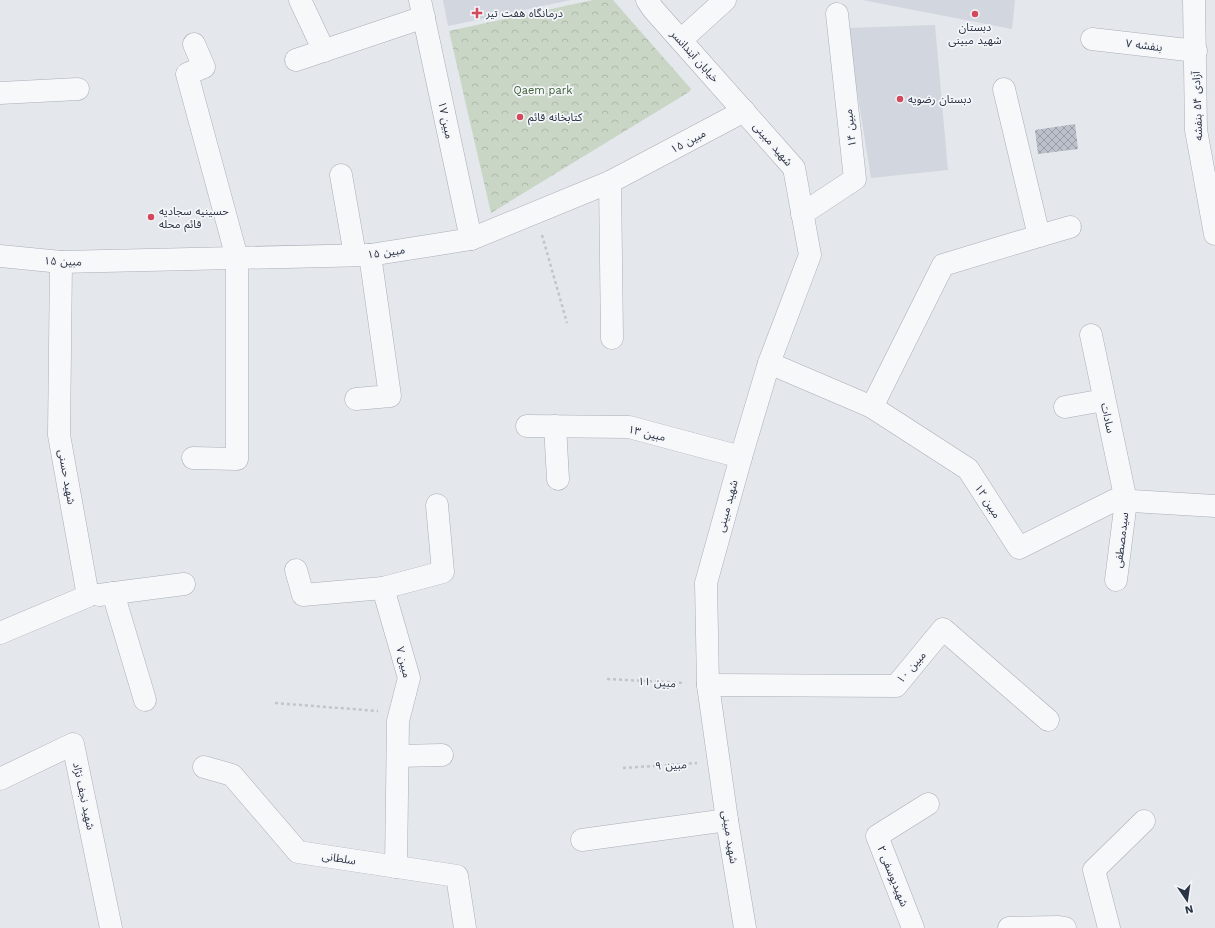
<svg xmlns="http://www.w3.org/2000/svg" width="1215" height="928" font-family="'Work Sans','Noto Sans Arabic',sans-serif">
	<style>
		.built { fill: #d2d6de }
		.forest { fill: url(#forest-crowns) }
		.building { fill: url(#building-cross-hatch) }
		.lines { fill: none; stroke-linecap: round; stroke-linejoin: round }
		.minor-casing { stroke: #a9aeb7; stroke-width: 23 }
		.path { stroke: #c2c5cb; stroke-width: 2.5; stroke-dasharray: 3 3; stroke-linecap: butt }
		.minor { stroke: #f7f8fa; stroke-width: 22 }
		.poi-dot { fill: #d1495b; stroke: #f4f6f9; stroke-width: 1.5 }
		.labels { text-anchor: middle; stroke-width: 3.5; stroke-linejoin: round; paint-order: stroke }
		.poi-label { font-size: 11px; fill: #2b3445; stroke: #f4f6f9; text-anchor: start }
		.street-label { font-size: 11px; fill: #2b3445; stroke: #f4f6f9 }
		.park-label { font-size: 11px; fill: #3f6138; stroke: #f4f6f9 }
	</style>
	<defs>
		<pattern id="forest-crowns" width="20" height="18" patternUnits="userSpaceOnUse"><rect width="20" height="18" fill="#c9d6c5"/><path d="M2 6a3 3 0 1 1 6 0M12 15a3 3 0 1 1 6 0" fill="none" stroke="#adb8ab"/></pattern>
		<pattern id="building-cross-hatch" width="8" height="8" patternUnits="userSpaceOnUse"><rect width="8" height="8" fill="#bbc0ca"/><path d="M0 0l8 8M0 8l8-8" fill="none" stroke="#989da6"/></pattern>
	</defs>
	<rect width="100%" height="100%" fill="#e4e7ec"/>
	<g class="built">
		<path d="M443,0H571L448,26Z"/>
		<path d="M862,0H1015L1012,29Z"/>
		<path d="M935,25L948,170L871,178L847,28Z"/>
	</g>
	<path class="forest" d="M593,0H613L691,89L689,92L491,213L449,31Z"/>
	<path class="building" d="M1075,124L1078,149L1038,154L1035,130Z"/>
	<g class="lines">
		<g class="minor-casing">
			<g id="minor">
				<path d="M300,0L324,51"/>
				<path d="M420,0L471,239"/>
				<path d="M647,0L653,9L794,168L810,255L769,363L741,457L706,583L708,685L727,820L745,928"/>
				<path d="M1194,0L1196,130L1215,234"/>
				<path d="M1092,39L1196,51"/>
				<path d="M681,40L725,0"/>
				<path d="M296,60L424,17"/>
				<path d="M0,93L78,89"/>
				<path d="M341,175L355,255"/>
				<path d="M610,182L612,338"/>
				<path d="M802,214L855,179L837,14"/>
				<path d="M1039,236L1070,227"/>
				<path d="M0,256L61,262L370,255L471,239L610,182L744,111"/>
				<path d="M1091,335L1126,501L1116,580"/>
				<path d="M769,363L872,407L968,469L1019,548L1115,500L1215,506"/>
				<path d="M356,399L390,396L370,255"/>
				<path d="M872,407L943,265L1039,236L1004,89"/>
				<path d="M1065,407L1104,400"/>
				<path d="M527,426L629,427L741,457"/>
				<path d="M555,426L558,479"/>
				<path d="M193,458L237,459V258L187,74L204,67L194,44"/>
				<path d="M296,570L303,595L383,588"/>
				<path d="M113,593L145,700"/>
				<path d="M99,595L184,584"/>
				<path d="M0,633L88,596L59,435L61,262"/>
				<path d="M708,685L896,686L943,629L1048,720"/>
				<path d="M398,756L442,755"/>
				<path d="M204,767L232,775L298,852L457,876L465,928"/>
				<path d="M0,779L73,744L111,928"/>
				<path d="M582,840L727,820"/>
				<path d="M396,867L398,721L409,678L383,588L443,572L437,505"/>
				<path d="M913,928L877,836L928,804"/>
				<path d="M1009,928L1059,927L1065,928"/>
				<path d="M1109,928L1094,870L1144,821"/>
			</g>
		</g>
		<g class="path">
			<path d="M542,235L567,323"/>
			<path d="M607,679L685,683"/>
			<path d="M275,703L378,711"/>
			<path d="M623,768L697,763"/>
		</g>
		<use href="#minor" class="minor"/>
	</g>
	<g class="poi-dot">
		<path d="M475 7h4v4h4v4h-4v4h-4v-4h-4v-4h4z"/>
		<circle cx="975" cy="14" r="4"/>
		<circle cx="900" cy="99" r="4"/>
		<circle cx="520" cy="117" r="4"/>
		<circle cx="151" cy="217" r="4"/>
	</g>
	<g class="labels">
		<g class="poi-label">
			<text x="486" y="17">درمانگاه هفت تیر</text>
			<text x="975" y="31" text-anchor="middle">دبستان<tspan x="975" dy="13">شهید مبینی</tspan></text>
			<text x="908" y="103">دبستان رضویه</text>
			<text x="528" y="121">کتابخانه قائم</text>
			<text x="159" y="215">حسینیه سجادیه<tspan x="159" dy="13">قائم محله</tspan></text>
		</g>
		<g class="street-label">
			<text transform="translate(1144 45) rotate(7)" y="4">بنفشه ۷</text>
			<text transform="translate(695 56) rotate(48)" y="4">خیابان آبندانسر</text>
			<text transform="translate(1197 106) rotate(-92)" y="4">آزادی ۵۴ بنفشه</text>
			<text transform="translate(446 120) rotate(78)" y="4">مبین ۱۷</text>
			<text transform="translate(850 128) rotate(-96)" y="4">مبین ۱۴</text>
			<text transform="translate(688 141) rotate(-28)" y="4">مبین ۱۵</text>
			<text transform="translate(773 144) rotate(49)" y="4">شهید مبینی</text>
			<text transform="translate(386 252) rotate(-8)" y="4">مبین ۱۵</text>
			<text transform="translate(63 261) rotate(2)" y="4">مبین ۱۵</text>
			<text transform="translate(1108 418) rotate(78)" y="4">سادات</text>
			<text transform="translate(647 433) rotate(13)" y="4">مبین ۱۳</text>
			<text transform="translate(67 477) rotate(80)" y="4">شهید حسنی</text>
			<text transform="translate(988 501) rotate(57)" y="4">مبین ۱۲</text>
			<text transform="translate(727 506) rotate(-75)" y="4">شهید مبینی</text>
			<text transform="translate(1121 540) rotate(-83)" y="4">سیدمصطفی</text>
			<text transform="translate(404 662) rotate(77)" y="4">مبین ۷</text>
			<text transform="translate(911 667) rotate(-49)" y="4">مبین ۱۰</text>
			<text transform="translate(657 682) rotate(4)" y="4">مبین ۱۱</text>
			<text transform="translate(671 765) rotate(-3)" y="4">مبین ۹</text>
			<text transform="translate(84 796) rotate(78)" y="4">شهید نجف نژاد</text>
			<text transform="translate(730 837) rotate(81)" y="4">شهید مبینی</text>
			<text transform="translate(339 858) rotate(9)" y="4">سلطانی</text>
			<text transform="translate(893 876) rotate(68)" y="4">شهیدیوسفی ۲</text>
		</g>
		<g class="park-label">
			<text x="543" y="94">Qaem park</text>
		</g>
	</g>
	<g transform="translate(1187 900) rotate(167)" stroke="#f4f6f9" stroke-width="3" paint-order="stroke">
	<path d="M0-3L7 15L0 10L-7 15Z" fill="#2b3445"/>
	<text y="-6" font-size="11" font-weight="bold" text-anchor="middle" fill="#2b3445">N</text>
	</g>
</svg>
